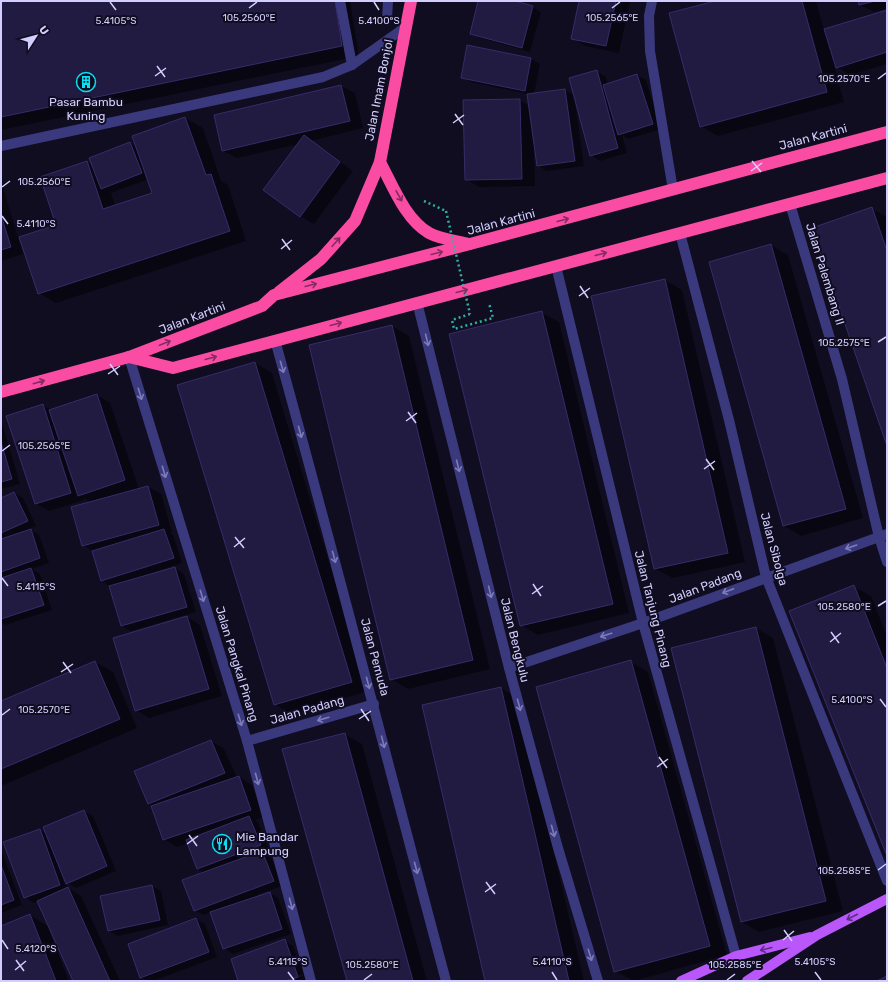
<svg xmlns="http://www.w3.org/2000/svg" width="888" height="982" font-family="Rubik,sans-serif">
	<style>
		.shadow { fill: #0007; fill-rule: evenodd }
		.building { fill: #211a41; stroke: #372c6c }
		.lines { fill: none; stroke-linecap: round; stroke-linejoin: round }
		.path { stroke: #31afa4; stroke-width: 2.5; stroke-dasharray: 2 3; stroke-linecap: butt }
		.minor { stroke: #3a397e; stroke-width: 10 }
		.major { stroke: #b957fb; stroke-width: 10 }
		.highway { stroke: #fb4ca4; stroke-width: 12 }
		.path-bridge { stroke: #31afa4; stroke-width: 2.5; stroke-dasharray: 2 3; stroke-linecap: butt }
		.oneway { stroke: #862c62 }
		.oneway2 { stroke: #7e7cb8 }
		.oneway3 { stroke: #5c2e83 }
		.ticks { fill: none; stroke: #d2cefe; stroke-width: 1.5 }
		.labels { text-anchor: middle; stroke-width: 4; stroke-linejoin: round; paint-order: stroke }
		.street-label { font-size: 12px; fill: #d2cefe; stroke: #100d20 }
		.poi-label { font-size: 12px; fill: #d2cefe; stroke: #100d20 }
		.ticks-label { font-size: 10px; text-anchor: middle; fill: #d2cefe; stroke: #100d20; stroke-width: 4; stroke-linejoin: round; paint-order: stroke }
	</style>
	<rect width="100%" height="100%" fill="#100d20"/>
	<g class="shadow">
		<path d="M1,1H350L359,56L1,130Z"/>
		<path d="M479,1H511L532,7L541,12L530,52L480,38L471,33Z"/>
		<path d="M580,1H630L619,53L585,46L572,38Z"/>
		<path d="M719,1H816L824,30L887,11V64L850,75L834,65L844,102L718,136L701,126Z"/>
		<path d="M859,1H887V9L874,12L860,5Z"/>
		<path d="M468,46L531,59L540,64L534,94L565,90L575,95L597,71L606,77L608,85L637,75L646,80L661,129L628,139L622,135L627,153L600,161L591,155L575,101L584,166L547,171L538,166L536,152H534L535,186L479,187L466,179L520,100L529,106L528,94L471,82L462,77Z"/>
		<path d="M341,86L355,93L363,128L311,141L353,171L314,224L300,216L299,144L237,158L223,151L215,116Z"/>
		<path d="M185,118L203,128L221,181L228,185L246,241L56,303L39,293L58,225L87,162L93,166L130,143L138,148ZM149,179L154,193L115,206L111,193Z"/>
		<path d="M1,181L23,254L1,261Z"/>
		<path d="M872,209L887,217V443Z"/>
		<path d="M771,245L788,255L863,518L801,536L784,526Z"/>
		<path d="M665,280L682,290L745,562L673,578L655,569Z"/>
		<path d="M542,313L559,322L629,613L538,635L521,625Z"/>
		<path d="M392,326L409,336L490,669L408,689L391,679Z"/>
		<path d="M255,363L272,373L368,691L292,714L274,704Z"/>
		<path d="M97,395L110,403L139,489L148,487L161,494L172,532L170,533L173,535L182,563L146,575L147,577L175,568L184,574L196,612L131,631L122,626L112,587L102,581L93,551L83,545L91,502L83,498L84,500L49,511L36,504L42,405L51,410Z"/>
		<path d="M1,424L3,426L20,484L1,489Z"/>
		<path d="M14,493L23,498L36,526L29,529L39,535L49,563L32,569L40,574L52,610L5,625L1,623V499Z"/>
		<path d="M854,587L871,596L887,636V853Z"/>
		<path d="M187,617L200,625L222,696L149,718L136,710Z"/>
		<path d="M756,628L773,638L843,911L759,932L742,922Z"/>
		<path d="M95,662L113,672L137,728L1,786V702Z"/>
		<path d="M631,662L648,672L727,955L634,981L615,971Z"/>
		<path d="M501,688L518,698L584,981H486Z"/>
		<path d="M344,734L362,744L427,981H348Z"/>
		<path d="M211,741L224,749L237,778L239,777L252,785L263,817L255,820L258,822L269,850L263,852L271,857L282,886L257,895L258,897L270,893L278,898L291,934L233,954L224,948L212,912L203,915L195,910L205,873L198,869L188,843L177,847L163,839L152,806L148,804Z"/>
		<path d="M84,811L93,816L116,871L76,888L66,882L68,888L81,896L120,981H74L50,929L49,930L69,981H1V927L30,915L49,927L38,901L34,903L25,897L40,830L47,834Z"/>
		<path d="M1,850L22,905L1,913Z"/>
		<path d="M152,886L161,891L168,925L118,936L109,931Z"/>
		<path d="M196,919L205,924L217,957L153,981H148L141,977Z"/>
		<path d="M284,940L293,946L306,981H289L303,976L302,974L283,981H239Z"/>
	</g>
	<g class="building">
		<path d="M1,1H335L342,46L1,117Z"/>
		<path d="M478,1H515L533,6L522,48L470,34Z"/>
		<path d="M579,1H616L606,46L571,39Z"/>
		<path d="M715,1H802L827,92L700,127L669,13Z"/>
		<path d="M858,1H875L859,5Z"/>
		<path d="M887,10V52L836,68L824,29Z"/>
		<path d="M467,45L531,58L525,91L461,78Z"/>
		<path d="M597,70L618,148L590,156L569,78Z"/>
		<path d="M637,74L653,124L618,135L603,85Z"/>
		<path d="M341,85L350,121L222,151L214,115Z"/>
		<path d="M565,89L575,161L537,166L527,94Z"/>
		<path d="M520,99L522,179L465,180L463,100Z"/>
		<path d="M185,117L206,175L211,174L230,231L38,294L19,237L56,225L40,177L87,161L103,209L152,193L132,136Z"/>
		<path d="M304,135L340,162L300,217L263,190Z"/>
		<path d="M130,142L142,173L101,189L89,158Z"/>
		<path d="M872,207L887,251V446L812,228Z"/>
		<path d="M1,215L11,247L1,250Z"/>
		<path d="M771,244L846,509L783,526L709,262Z"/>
		<path d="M665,279L728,553L654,569L591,296Z"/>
		<path d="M542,311L613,604L520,626L449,334Z"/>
		<path d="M392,325L473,660L390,680L309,345Z"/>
		<path d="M255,362L352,682L274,705L177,385Z"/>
		<path d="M97,394L125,480L78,496L49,410Z"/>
		<path d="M43,404L71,493L35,504L6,416Z"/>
		<path d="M1,442L12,479L1,482Z"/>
		<path d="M148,486L159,525L82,546L71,507Z"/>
		<path d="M14,492L28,521L1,533V498Z"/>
		<path d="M31,529L40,558L1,572V539Z"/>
		<path d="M164,529L174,558L101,581L92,551Z"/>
		<path d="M175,567L187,607L121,626L109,586Z"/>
		<path d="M31,568L44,605L1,619V578Z"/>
		<path d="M854,585L887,668V856L789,611Z"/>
		<path d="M187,616L209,689L135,711L113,638Z"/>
		<path d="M756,627L826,901L741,922L671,648Z"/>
		<path d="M631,660L710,946L614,972L536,687Z"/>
		<path d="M95,661L120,719L1,769V701Z"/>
		<path d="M501,687L569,981H485L422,705Z"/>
		<path d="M345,733L413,981H347L282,749Z"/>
		<path d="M211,740L225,773L148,804L134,771Z"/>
		<path d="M239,776L251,810L163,840L151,806Z"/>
		<path d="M84,810L107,866L66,884L43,827Z"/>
		<path d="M249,816L261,845L197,869L186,840Z"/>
		<path d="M40,829L60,885L24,898L3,842Z"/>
		<path d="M262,851L274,881L194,911L182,880Z"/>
		<path d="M1,865L14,900L1,905Z"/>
		<path d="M152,885L160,920L108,931L100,896Z"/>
		<path d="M68,887L110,981H73L37,901Z"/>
		<path d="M270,892L282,929L223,949L210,912Z"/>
		<path d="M30,914L56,981H1V926Z"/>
		<path d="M196,918L209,952L140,978L128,944Z"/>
		<path d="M285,939L298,977L286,981H238L231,959Z"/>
		<path d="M887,976V981H877Z"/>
	</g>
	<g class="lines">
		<g class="path">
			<path d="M424,201L446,211"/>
			<path d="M470,314L452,320L454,329L493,318L489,303"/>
		</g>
		<g class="minor">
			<path d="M340,1L352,65"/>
			<path d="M652,1L649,16L650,51L673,190"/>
			<path d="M387,19L388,1"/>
			<path d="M1,146L323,77L352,65L407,26"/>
			<path d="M790,204L842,379L879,537L887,562"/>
			<path d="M680,233L729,420L766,577L887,881"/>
			<path d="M556,266L643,623L736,956"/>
			<path d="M417,302L509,668L558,848L598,981"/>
			<path d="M275,340C334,553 389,768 446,981"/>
			<path d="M129,357L247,741L311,981"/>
			<path d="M509,668L643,623L887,534"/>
			<path d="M247,741L374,704"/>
		</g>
		<g class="major">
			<path d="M681,981L736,956L810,937"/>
			<path d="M747,981L817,935L887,899"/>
		</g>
		<g class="highway">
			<path d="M380,162C393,186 405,219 429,233C440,239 457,241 469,244"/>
			<path d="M279,292L321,259L355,221L380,162L411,1"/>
			<path d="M129,357L173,368L887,178"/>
			<path d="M1,392L129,357L262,306L274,295L470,244L887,132"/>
		</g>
		<path class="path-bridge" d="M446,211L470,314"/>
	</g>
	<defs><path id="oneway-shaft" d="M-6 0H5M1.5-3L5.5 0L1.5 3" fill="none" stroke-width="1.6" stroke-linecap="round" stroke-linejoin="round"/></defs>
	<g class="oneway">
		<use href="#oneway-shaft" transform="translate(399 196) rotate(61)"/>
		<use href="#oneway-shaft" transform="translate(563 220) rotate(-15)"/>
		<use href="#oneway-shaft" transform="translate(336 242) rotate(-48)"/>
		<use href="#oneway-shaft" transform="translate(437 253) rotate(-14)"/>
		<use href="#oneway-shaft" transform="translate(601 254) rotate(-15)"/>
		<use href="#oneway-shaft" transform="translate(311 285) rotate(-14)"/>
		<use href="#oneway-shaft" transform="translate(462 291) rotate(-15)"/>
		<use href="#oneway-shaft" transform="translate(336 324) rotate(-15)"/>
		<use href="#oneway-shaft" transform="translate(165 343) rotate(-21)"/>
		<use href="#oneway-shaft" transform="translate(211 358) rotate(-15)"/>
		<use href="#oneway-shaft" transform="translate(39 382) rotate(-16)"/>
	</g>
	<g class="oneway2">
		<use href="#oneway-shaft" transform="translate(427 340) rotate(76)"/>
		<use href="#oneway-shaft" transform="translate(282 367) rotate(74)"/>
		<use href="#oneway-shaft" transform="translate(140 394) rotate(73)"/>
		<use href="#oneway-shaft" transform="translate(300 432) rotate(75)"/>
		<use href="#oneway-shaft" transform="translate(458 466) rotate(76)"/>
		<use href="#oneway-shaft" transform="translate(164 472) rotate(73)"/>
		<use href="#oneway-shaft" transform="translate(851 547) rotate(161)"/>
		<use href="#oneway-shaft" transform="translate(334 557) rotate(75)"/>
		<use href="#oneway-shaft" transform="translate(728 591) rotate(159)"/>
		<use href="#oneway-shaft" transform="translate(490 592) rotate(76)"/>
		<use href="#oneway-shaft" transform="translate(202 596) rotate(73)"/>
		<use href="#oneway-shaft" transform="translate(606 635) rotate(162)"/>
		<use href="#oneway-shaft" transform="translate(368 683) rotate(75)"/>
		<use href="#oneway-shaft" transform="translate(519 705) rotate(75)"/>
		<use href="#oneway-shaft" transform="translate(323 719) rotate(164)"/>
		<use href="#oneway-shaft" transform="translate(240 720) rotate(73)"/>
		<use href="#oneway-shaft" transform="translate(383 742) rotate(76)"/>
		<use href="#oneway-shaft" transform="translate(257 779) rotate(75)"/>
		<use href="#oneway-shaft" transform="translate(553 831) rotate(75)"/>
		<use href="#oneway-shaft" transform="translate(416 868) rotate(75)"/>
		<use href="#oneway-shaft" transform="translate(291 904) rotate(75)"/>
		<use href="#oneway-shaft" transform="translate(590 955) rotate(73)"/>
	</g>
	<g class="oneway3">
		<use href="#oneway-shaft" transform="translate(852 917) rotate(153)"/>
		<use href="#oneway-shaft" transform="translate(766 949) rotate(166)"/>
	</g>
	<path class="ticks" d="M110,2L116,10M374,2L379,10M249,8L257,2M612,8L620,2M157,66L165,77M155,76L166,68M878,79L886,73M455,114L463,125M453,123L464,115M752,161L761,172M751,171L762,163M2,187L10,181M2,216L8,224M282,239L290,250M281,249L292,240M580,286L588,298M579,296L590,288M878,342L886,337M110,364L118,375M108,374L120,366M408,412L416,423M406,421L417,413M2,451L10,445M706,459L714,470M704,469L715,461M235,537L244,548M234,547L245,538M2,578L8,586M533,584L541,596M532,594L543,586M878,606L886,601M831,632L839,643M830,642L841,633M63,662L71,673M61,672L73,664M880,699L886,707M361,709L369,721M2,715L10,709M359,719L371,711M659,757L667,768M657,767L668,759M189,835L197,846M187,844L198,836M878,870L886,864M486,882L495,894M485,892L496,884M784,930L792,941M2,940L8,949M783,940L794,931M16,960L24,971M15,970L26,961M288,972L294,980M552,972L557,980M815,972L821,980M364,980L372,974M727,980L735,974"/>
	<defs>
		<g id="building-ring" transform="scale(1)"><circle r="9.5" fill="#100d20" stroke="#06e0f1" stroke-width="1.5"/><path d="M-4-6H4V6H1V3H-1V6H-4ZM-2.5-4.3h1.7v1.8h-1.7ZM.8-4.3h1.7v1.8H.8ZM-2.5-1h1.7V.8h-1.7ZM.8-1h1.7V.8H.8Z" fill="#06e0f1"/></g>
		<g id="restaurant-ring" transform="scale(1)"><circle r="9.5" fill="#100d20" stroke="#06e0f1" stroke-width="1.5"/><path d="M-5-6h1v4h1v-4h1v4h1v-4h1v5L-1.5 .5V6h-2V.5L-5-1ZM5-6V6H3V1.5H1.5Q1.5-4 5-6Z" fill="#06e0f1"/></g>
	</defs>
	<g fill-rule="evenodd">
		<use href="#building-ring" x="86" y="82"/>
		<use href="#restaurant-ring" x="222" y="844"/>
	</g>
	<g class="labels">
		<g class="street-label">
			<text transform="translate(379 90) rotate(-79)" y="4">Jalan Imam Bonjol</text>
			<text transform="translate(813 137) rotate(-15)" y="4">Jalan Kartini</text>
			<text transform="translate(501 222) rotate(-15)" y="4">Jalan Kartini</text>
			<text transform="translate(825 274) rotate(73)" y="4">Jalan Palembang II</text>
			<text transform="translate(192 318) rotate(-21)" y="4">Jalan Kartini</text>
			<text transform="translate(774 549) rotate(75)" y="4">Jalan Sibolga</text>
			<text transform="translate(705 586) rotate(-21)" y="4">Jalan Padang</text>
			<text transform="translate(653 609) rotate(76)" y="4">Jalan Tanjung Pinang</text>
			<text transform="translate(515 640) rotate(76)" y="4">Jalan Bengkulu</text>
			<text transform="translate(375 657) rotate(75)" y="4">Jalan Pemuda</text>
			<text transform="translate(237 664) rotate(73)" y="4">Jalan Pangkal Pinang</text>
			<text transform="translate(307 710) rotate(-16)" y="4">Jalan Padang</text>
		</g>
		<g class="poi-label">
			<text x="86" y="106">Pasar Bambu<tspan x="86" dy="14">Kuning</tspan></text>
			<text x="236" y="841" text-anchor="start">Mie Bandar<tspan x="236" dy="14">Lampung</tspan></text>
		</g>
	</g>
	<g class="ticks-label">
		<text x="249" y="21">105.2560°E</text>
		<text x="612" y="21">105.2565°E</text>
		<text x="116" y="24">5.4105°S</text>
		<text x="379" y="24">5.4100°S</text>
		<text x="844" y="82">105.2570°E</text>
		<text x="44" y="185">105.2560°E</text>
		<text x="36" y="227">5.4110°S</text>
		<text x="844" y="346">105.2575°E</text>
		<text x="44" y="449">105.2565°E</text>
		<text x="36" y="590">5.4115°S</text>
		<text x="844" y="610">105.2580°E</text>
		<text x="852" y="703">5.4100°S</text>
		<text x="44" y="713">105.2570°E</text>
		<text x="844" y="874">105.2585°E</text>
		<text x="36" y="952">5.4120°S</text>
		<text x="288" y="965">5.4115°S</text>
		<text x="552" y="965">5.4110°S</text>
		<text x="815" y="965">5.4105°S</text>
		<text x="372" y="968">105.2580°E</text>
		<text x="735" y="968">105.2585°E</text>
	</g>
	<rect width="888" height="982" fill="none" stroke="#d2cefe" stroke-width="4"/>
	<g transform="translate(36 36) rotate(54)" stroke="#100d20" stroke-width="3" paint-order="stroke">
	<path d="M0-3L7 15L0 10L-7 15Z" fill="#d2cefe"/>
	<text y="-6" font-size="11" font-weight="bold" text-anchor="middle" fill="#d2cefe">U</text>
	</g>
</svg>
